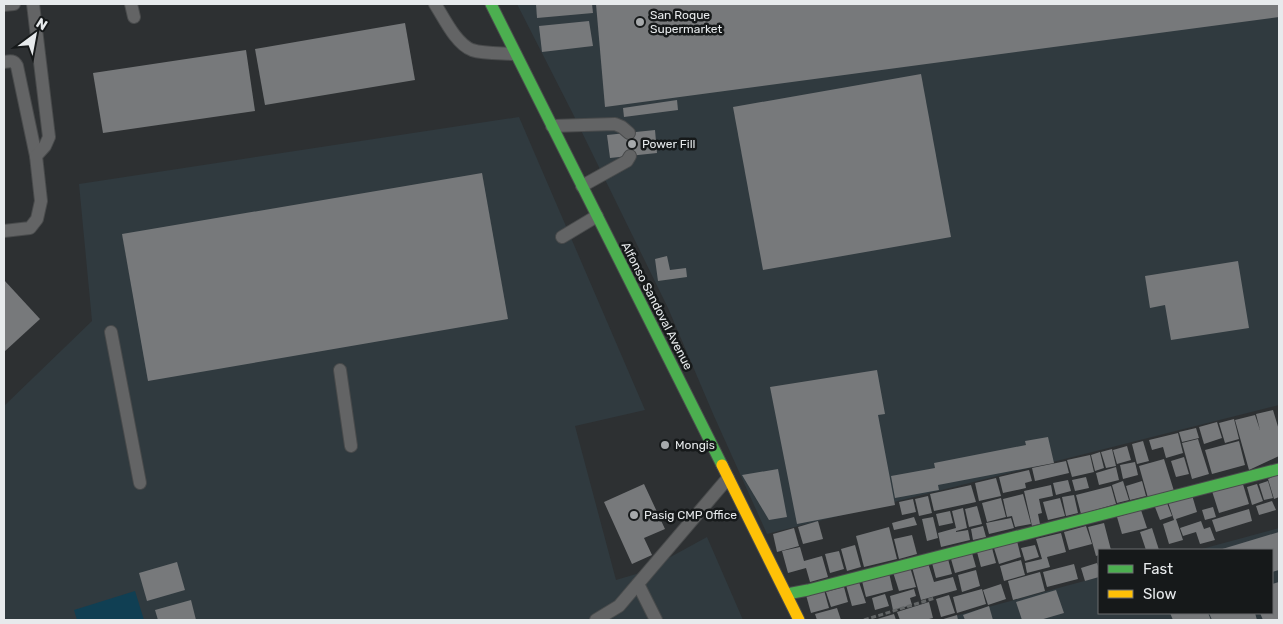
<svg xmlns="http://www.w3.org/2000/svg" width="1283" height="624" font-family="Rubik,sans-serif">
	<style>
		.built { fill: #303a3f }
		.green { fill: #103f53 }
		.building { fill: #77797b }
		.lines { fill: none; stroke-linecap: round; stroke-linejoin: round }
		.lane-casing { stroke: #494b4c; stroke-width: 14 }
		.fast-casing { stroke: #494b4c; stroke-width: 13 }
		.slow-casing { stroke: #494b4c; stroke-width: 13 }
		.path { stroke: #636667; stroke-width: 3; stroke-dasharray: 5 2.5; stroke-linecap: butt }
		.lane { stroke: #636465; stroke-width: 12 }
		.fast { stroke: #4caf50; stroke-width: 11 }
		.slow { stroke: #ffc107; stroke-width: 11 }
		.poi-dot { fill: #a6a9ab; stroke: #16191a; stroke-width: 2 }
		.labels { text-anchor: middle; stroke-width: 5; stroke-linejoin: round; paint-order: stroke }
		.poi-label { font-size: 12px; fill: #e7eaec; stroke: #16191a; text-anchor: start }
		.street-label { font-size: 12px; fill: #e7eaec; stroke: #16191a }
	</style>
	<rect width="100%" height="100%" fill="#2d3032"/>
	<g class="built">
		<path d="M517,4H1279V405L767,534L714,416L668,308L572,112Z"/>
		<path d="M519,117L645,410L575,426L616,580L643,572L707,537L743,620H4V406L92,321L79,184Z"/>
		<path d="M1279,528V620H940L1099,577V613H1272V550H1198Z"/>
	</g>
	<path class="green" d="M135,591L144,620H77L74,610Z"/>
	<g class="building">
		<path d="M536,4H592L593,13L537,18Z"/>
		<path d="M596,4H1279V17L605,107Z"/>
		<path d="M589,21L593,46L542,52L539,26Z"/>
		<path d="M405,23L415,80L265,105L255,49Z"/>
		<path d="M246,50L255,111L103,133L93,73Z"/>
		<path d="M921,74L951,237L763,270L733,107Z"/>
		<path d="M677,100L678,110L624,117L623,108Z"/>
		<path d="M655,130L657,153L610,158L607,135Z"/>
		<path d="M482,173L508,319L148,381L122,234Z"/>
		<path d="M667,256L670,270L686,268L687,277L658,281L655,259Z"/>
		<path d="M1238,261L1249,328L1171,340L1165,305L1150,308L1145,276Z"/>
		<path d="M4,280L40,319L4,352Z"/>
		<path d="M877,370L885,414L878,415L895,505L797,524L770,387Z"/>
		<path d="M1273,410L1279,430V456L1249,470L1235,420L1255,415L1260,430L1256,414Z"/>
		<path d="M1234,419L1239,439L1225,443L1219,423Z"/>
		<path d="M1217,422L1222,438L1204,444L1199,427Z"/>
		<path d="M1196,428L1199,438L1182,442L1179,432Z"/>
		<path d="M1178,433L1183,453L1166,458L1163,447L1152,450L1149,440Z"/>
		<path d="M1048,437L1054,463L938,485L939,490L895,498L891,476L935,468L934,463L1026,445L1025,441Z"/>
		<path d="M1198,439L1209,474L1192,479L1182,443Z"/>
		<path d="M1143,441L1149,461L1137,464L1132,444Z"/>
		<path d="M1239,441L1245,465L1212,474L1205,450Z"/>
		<path d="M1127,446L1131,460L1117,464L1113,450Z"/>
		<path d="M1112,449L1116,466L1106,468L1101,452Z"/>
		<path d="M1100,452L1104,468L1095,471L1091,455Z"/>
		<path d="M1090,455L1094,472L1072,477L1067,460Z"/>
		<path d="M1184,457L1189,474L1176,477L1171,461Z"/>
		<path d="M1164,459L1174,491L1148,498L1139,466Z"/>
		<path d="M1066,461L1069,473L1035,481L1032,468Z"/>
		<path d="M1135,462L1138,475L1123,479L1120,465Z"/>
		<path d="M1116,467L1119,480L1099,485L1096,473Z"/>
		<path d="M778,469L787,517L769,520L742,475Z"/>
		<path d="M1029,470L1032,481L1025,483L1026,488L1003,493L999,477Z"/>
		<path d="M1279,474V497L1274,499L1268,479Z"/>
		<path d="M1086,477L1089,488L1075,491L1072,480Z"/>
		<path d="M996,478L1001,496L979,501L975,483Z"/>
		<path d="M1068,480L1071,491L1056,495L1053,483Z"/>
		<path d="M1123,481L1129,500L1117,503L1112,485Z"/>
		<path d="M1142,481L1146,496L1130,500L1126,486Z"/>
		<path d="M1242,481L1249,504L1219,513L1212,491Z"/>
		<path d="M1268,481L1273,498L1264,500L1259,484Z"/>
		<path d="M644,484L665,529L644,538L652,555L632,564L604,502Z"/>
		<path d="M1257,484L1263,501L1252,505L1247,487Z"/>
		<path d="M971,485L976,502L934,511L930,494Z"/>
		<path d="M1051,485L1053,496L1039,499L1042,513L1038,514L1040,524L1032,526L1024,491Z"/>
		<path d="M1111,486L1116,504L1081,514L1076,495Z"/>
		<path d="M1023,494L1031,524L1015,527L1012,516L1007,517L1003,499Z"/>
		<path d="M1074,495L1078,513L1066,516L1062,497Z"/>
		<path d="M1192,495L1197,512L1176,519L1183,540L1169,544L1163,524L1174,520L1168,502Z"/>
		<path d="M928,496L932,513L919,516L915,499Z"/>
		<path d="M1001,498L1006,517L987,522L982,503Z"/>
		<path d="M1060,498L1065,516L1048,520L1043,502Z"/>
		<path d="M913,499L916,512L902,515L899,502Z"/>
		<path d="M1272,501L1276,510L1259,515L1256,506Z"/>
		<path d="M1167,503L1172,516L1160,520L1155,507Z"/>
		<path d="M977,506L982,524L969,527L965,509Z"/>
		<path d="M1213,507L1216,517L1205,520L1202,510Z"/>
		<path d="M963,508L967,528L956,531V532L968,530L970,540L941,547L938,533L956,528L952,511Z"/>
		<path d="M1249,509L1252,521L1216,532L1212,520Z"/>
		<path d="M1141,510L1147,528L1122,534L1117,517Z"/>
		<path d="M950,511L953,523L939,526L936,514Z"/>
		<path d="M914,517L917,525L894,530L892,523Z"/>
		<path d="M933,517L938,538L927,541L922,519Z"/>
		<path d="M1011,518L1014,528L989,534L986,523Z"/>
		<path d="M818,521L823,539L803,544L798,527Z"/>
		<path d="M1201,521L1204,529L1210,527L1215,540L1200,544L1196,532L1183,536L1180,528Z"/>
		<path d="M1104,523L1111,550H1099V555L1096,556L1088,527Z"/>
		<path d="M983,526L986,537L973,540L971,529Z"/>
		<path d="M1086,526L1092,544L1069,550L1064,532Z"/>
		<path d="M889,527L897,559L864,567L856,536Z"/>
		<path d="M794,528L799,546L777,552L773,534Z"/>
		<path d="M1152,528L1159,550H1146L1140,532Z"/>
		<path d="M1279,532V570L1272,572V550H1219Z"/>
		<path d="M1061,533L1066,552L1047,557L1050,567L1027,573L1025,563L1042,559L1036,539Z"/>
		<path d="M912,535L917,554L899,559L894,539Z"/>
		<path d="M1017,541L1021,557L999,564L994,548Z"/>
		<path d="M855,545L861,567L847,571L841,549Z"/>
		<path d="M1035,545L1039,557L1025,561L1021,548Z"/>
		<path d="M800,547L804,561L822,556L828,577L810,582L806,568L788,573L782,551Z"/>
		<path d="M992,548L996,563L981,567L977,552Z"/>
		<path d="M839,551L844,569L830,573L825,554Z"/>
		<path d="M972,553L976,567L955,573L951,559Z"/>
		<path d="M948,559L952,574L936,578L932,563Z"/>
		<path d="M1021,560L1025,575L1004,581L1000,566Z"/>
		<path d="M177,562L185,590L147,601L139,573Z"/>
		<path d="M928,563L934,582L953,577L957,590L921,600L912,567Z"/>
		<path d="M1097,563L1099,569V577L1085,581L1081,568Z"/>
		<path d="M1074,564L1078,579L1047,587L1043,572Z"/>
		<path d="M910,567L916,587L899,591L893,572Z"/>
		<path d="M976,570L980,586L962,592L958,575Z"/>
		<path d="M1040,572L1045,591L1013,600L1008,581Z"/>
		<path d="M889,573L893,590L866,597L862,581Z"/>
		<path d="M859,582L866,603L852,606L846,585Z"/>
		<path d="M1279,582V620H1263L1260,613H1272V584Z"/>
		<path d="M1001,584L1006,599L988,605L983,590Z"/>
		<path d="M844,587L848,602L831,607L826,592Z"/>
		<path d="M914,589L916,596L910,598L912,605L893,610L890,596Z"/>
		<path d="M982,589L986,604L957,613L953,597Z"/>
		<path d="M824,590L829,608L811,613L806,595Z"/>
		<path d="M1056,590L1064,613L1040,620H1022L1016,602Z"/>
		<path d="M885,594L889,606L875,610L872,598Z"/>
		<path d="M949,595L955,613L941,617L936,599Z"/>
		<path d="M191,600L196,620H158L155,610Z"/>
		<path d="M929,602L933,618L925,620H900L897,612Z"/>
		<path d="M989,606L993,620H965L963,615Z"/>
		<path d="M837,608L841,620H817L815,614Z"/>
		<path d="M1170,613H1208L1211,620H1173Z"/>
		<path d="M1209,613H1255L1257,620H1212Z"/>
		<path d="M894,614L896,620H874Z"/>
		<path d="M957,615L958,620H940Z"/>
	</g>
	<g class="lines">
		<g class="lane-casing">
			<g id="lane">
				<path d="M131,4L134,17"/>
				<path d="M435,4C444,18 456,44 472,50C484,54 502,53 515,54"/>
				<path d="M4,5L14,4"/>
				<path d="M4,62C10,61 14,60 17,66L36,156"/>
				<path d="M552,126L615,124L622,127L629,133"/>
				<path d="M582,186L627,161L630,156"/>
				<path d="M4,231L30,228L37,219L41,201L36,156L45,146L49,137L33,4"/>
				<path d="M562,237L597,216"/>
				<path d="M111,332L140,483"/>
				<path d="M340,370L351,446"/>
				<path d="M638,584L656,620"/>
				<path d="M596,620L619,606L728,478"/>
			</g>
		</g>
		<g class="fast-casing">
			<g id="fast">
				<path d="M491,4L722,465"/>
				<path d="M787,594L808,590L1279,469"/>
			</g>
		</g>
		<g class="slow-casing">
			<path id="slow" d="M722,465L799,620"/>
		</g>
		<path class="path" d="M864,620L935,598"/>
		<use href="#lane" class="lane"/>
		<use href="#fast" class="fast"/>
		<use href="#slow" class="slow"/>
	</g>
	<g class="poi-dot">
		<circle cx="640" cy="22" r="5"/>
		<circle cx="632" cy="144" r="5"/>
		<circle cx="665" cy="445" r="5"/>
		<circle cx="634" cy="515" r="5"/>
	</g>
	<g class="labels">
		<g class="poi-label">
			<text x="650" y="19">San Roque<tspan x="650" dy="14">Supermarket</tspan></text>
			<text x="642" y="148">Power Fill</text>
			<text x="675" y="449">Mongis</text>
			<text x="644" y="519">Pasig CMP Office</text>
		</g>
		<g class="street-label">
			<text transform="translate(657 306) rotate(63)" y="4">Alfonso Sandoval Avenue</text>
		</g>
	</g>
	<rect width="1283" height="624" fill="none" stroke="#e7eaec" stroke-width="10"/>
	<rect x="1098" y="549" width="175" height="65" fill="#16191a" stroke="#6a6d6e"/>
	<rect x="1108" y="565" width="25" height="8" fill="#4caf50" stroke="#6a6d6e"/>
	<text x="1143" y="574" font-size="15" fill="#e7eaec">Fast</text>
	<rect x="1108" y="590" width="25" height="8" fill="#ffc107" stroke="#6a6d6e"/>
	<text x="1143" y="599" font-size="15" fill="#e7eaec">Slow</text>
	<g transform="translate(35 35) rotate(32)" stroke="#16191a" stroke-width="4" paint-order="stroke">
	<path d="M0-4L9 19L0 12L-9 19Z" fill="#e7eaec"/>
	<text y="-8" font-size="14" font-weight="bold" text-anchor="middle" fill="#e7eaec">N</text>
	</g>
</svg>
